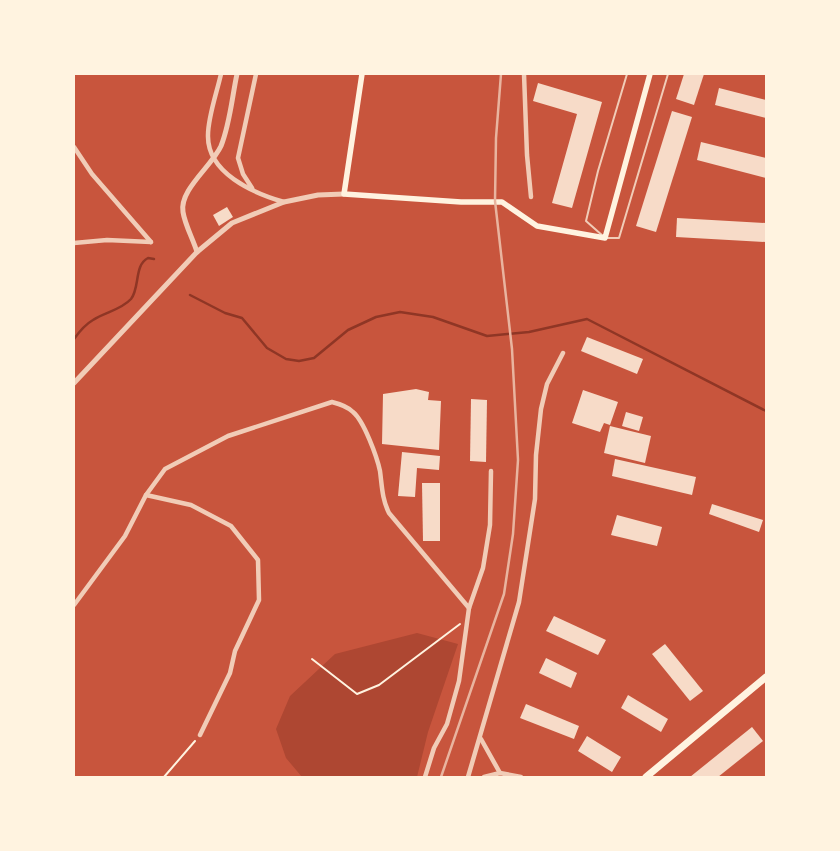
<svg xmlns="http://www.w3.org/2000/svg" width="840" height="851" font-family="'PT Serif',serif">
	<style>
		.green { fill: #ae4732 }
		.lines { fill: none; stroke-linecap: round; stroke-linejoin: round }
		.stream { stroke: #8f3625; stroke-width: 2.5 }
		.building { fill: #f7dbc8 }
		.path { stroke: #fff3e0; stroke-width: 2 }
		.service { stroke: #f1ccb7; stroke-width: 2 }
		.minor { stroke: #f1ccb7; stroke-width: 4.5 }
		.tertiary { stroke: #f1ccb7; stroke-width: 5 }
		.secondary { stroke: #fff3e0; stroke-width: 5.5 }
		.trunk { stroke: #fff3e0; stroke-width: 7 }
		.rail { stroke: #e9b49f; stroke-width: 2.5 }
	</style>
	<rect width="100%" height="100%" fill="#c8553d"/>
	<path class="green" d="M417,633L458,644L428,732L417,777H302L286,758L276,729L290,696L335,654Z"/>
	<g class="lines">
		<g class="stream">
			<path d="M190,295L225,313L242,318L267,348L286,359L299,361L314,358L348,330L376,317L400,312L433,317L487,336L529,332L587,319L766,411"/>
			<path d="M74,339C79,332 86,324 93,320C105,312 121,310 131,299C140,288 134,265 148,258L154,259"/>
		</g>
	</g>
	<g class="building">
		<path d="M684,74H704L694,105L676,99Z"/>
		<path d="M538,83L602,102L572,208L552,203L577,114L533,101Z"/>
		<path d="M719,88L766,100V118L715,105Z"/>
		<path d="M672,111L692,117L656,232L636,226Z"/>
		<path d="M701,142L766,158V178L697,160Z"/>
		<path d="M227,207L233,217L219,226L213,215Z"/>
		<path d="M677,218L766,223V242L676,237Z"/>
		<path d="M587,337L643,359L637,374L581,351Z"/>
		<path d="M416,389L429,392L428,400L441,401L439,450L382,444L383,394Z"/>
		<path d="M583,390L618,402L610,425L604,423L600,432L572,423Z"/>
		<path d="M471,399L487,400L486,462L470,461Z"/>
		<path d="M626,412L643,417L639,431L622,426Z"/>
		<path d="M610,426L651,436L645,463L604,453Z"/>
		<path d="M402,452L440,456L439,470L417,468L415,497L398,496Z"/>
		<path d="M615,459L696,477L692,495L612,476Z"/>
		<path d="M422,483H440V541H423Z"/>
		<path d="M712,504L763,520L759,532L709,514Z"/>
		<path d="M617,515L662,527L657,546L611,535Z"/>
		<path d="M554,616L606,640L598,655L546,631Z"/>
		<path d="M665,644L703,691L690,701L652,654Z"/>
		<path d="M546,658L577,673L571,688L539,673Z"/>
		<path d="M628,695L668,719L661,732L621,708Z"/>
		<path d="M526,704L579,726L574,739L520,718Z"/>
		<path d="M752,727L763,741L718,777H690Z"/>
		<path d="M587,736L621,757L612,772L578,751Z"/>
	</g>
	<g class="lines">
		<g class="path">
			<path d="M312,659L357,694L379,685L460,624"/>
			<path d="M164,777L195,741"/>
		</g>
		<g class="service">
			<path d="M603,236L586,221L598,171L627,74"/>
			<path d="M607,238H619L668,74"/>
		</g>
		<g class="minor">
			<path d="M221,74C217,92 208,117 208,135C207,173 253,193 284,202"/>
			<path d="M524,74L527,155L531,197"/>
			<path d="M74,147L92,174L151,242"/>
			<path d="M252,188L243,174L238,158L256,74"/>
			<path d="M74,243L107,240L151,242"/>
			<path d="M146,495L191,505L231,526L258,560L259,600L235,651L230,673L200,735"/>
			<path d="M74,605L125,536L146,495L165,469L228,436L332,402C340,404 347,406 353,412C364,421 377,457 380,471C382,486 382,499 389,513L469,608"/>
			<path d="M481,739L500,773"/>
			<path d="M425,777L434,748L447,724L459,681L469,608L483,568L490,525L491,471"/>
			<path d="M468,777L519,602L535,499L536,455L541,409L547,384L563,353"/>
			<path d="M484,777L500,773L521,777"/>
		</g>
		<g class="tertiary">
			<path d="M197,252C193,239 185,225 183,212C179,190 212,166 221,146C230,124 232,97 237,74"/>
			<path d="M74,383L197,252L232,223L284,202L318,195L344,194"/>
		</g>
		<path class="secondary" d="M362,74L344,194L461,202H502L537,226L605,238L650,74"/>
		<path class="trunk" d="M646,777L766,677"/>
		<path class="rail" d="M441,777L504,594L513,534L518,460L512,349L495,201L496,138L501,74"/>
	</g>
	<rect width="840" height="851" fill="none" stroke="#fff3e0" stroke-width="150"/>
</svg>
